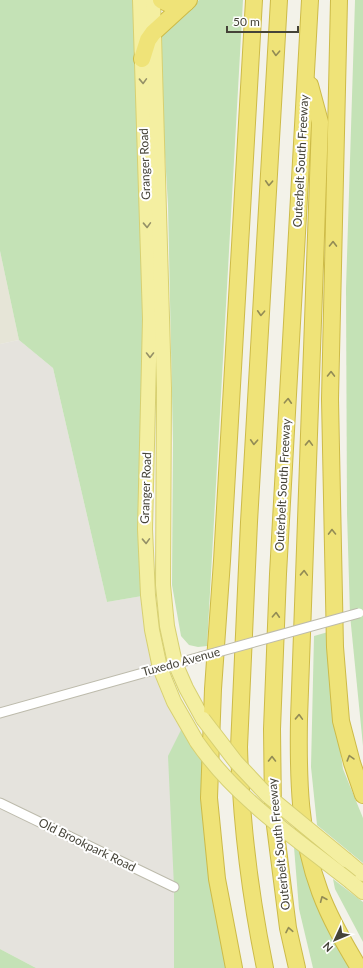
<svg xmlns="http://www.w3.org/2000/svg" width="363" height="968" font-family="Lato,sans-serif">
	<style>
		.residential { fill: #e6e5d7 }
		.industrial { fill: #e5e3dd }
		.green { fill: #c4e2b6 }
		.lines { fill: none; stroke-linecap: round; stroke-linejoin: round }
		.minor-casing { stroke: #bdbbac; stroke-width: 11 }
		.primary-casing { stroke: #d7d072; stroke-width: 16 }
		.motorway-casing { stroke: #cdbb48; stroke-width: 18 }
		.minor { stroke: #fff; stroke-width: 9 }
		.primary { stroke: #f4efa1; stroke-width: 14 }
		.motorway { stroke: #efe378; stroke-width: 16 }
		.minor-bridge-casing { stroke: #bdbbac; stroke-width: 11; stroke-linecap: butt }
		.primary-bridge-casing { stroke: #d7d072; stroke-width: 16; stroke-linecap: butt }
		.minor-bridge { stroke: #fff; stroke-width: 9 }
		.primary-bridge { stroke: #f4efa1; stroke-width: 14 }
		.oneway { stroke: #928b55 }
		.oneway2 { stroke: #949067 }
		.labels { text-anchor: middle; stroke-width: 4; stroke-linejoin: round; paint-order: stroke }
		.street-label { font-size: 12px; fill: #454338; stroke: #fff }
	</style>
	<rect width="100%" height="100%" fill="#f3f2e9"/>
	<path class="residential" d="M0,251L19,340L0,344Z"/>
	<path class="industrial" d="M19,340L53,368L107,602L148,595L152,630L185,722L174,887V968H36L0,949V344Z"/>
	<g class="green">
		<path d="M0,0H140L148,595L107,602L53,368L19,340L0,251Z"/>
		<path d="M199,0H243L207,646L198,647L189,645L181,636L172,585L173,443L168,205L161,88L162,34Z"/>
		<path d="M355,0H363V746L350,615L347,513L346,288Z"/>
		<path d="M328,632L329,673L343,769L363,818V863L317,825L311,767L314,636Z"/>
		<path d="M185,722L204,753L234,968H174V887L168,756Z"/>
		<path d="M294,847L305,855L351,968H313L299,909Z"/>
		<path d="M333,879L363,902V942L335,889Z"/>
		<path d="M0,949L36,968H0Z"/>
	</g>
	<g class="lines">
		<g class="minor-casing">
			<g id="minor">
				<path d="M0,713L200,657"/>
				<path d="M0,803L174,887"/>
			</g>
		</g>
		<g class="primary-casing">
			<g id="primary">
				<path d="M140,0L150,319L145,529L148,595L152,630L160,668L174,702L197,742"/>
				<path d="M153,0L164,388L163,585L167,626L175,663L186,688L203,719"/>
				<path d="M346,860L363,874"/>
				<path d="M351,882L363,892"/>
			</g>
		</g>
		<g class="motorway-casing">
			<g id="motorway">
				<path d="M161,0L167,3H186"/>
				<path d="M339,0L330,399L335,647L341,721L352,763L363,795"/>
				<path d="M142,59L148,40L153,33L189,0"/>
				<path d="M310,85L320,122L299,719C298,778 299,836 320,892C330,919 344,943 359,968"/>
				<path d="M234,968L217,879L209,798L213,689L222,561L254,0"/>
				<path d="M265,968C250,895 241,822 239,747L249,522L279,0"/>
				<path d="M297,968L288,928L273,810L272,729L278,574L310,0"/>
			</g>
		</g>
		<use href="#minor" class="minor"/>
		<use href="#primary" class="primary"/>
		<use href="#motorway" class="motorway"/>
		<g class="minor-bridge-casing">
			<path id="minor-bridge" d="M200,657L359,613"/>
		</g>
		<g class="primary-bridge-casing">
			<g id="primary-bridge">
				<path d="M203,719L236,762L267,795L346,860"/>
				<path d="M197,742C236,799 297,839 351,882"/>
			</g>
		</g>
		<use href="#minor-bridge" class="minor-bridge"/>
		<use href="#primary-bridge" class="primary-bridge"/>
	</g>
	<defs><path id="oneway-chevron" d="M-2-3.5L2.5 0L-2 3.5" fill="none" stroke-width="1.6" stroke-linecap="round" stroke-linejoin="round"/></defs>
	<g class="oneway">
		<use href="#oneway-chevron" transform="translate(276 53) rotate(93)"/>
		<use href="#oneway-chevron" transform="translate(269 183) rotate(93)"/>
		<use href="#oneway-chevron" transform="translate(333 244) rotate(-89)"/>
		<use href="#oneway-chevron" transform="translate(261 313) rotate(93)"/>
		<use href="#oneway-chevron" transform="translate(331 374) rotate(-89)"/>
		<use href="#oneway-chevron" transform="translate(288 401) rotate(-87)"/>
		<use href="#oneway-chevron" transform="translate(254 442) rotate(93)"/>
		<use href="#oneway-chevron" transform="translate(309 443) rotate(-88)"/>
		<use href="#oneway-chevron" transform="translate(332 532) rotate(-91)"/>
		<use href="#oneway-chevron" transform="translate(304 573) rotate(-88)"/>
		<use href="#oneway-chevron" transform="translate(276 615) rotate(-87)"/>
		<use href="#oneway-chevron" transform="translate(299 717) rotate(-88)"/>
		<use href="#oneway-chevron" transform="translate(350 758) rotate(-106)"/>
		<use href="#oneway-chevron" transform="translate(272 759) rotate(-90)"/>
		<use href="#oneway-chevron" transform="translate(323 899) rotate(-113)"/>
		<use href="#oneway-chevron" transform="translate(289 930) rotate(-101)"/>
	</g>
	<g class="oneway2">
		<use href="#oneway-chevron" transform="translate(143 81) rotate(88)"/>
		<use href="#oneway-chevron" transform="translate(147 225) rotate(88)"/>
		<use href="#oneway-chevron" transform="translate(150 355) rotate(90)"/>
		<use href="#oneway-chevron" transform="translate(146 541) rotate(88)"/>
	</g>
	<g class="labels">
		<g class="street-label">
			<text transform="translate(301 161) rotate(-87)" y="4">Outerbelt South Freeway</text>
			<text transform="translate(145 164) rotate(-92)" y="4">Granger Road</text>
			<text transform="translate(283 485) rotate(-87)" y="4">Outerbelt South Freeway</text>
			<text transform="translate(146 488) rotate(-88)" y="4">Granger Road</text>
			<text transform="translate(181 662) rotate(-15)" y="4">Tuxedo Avenue</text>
			<text transform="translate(279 844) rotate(-96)" y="4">Outerbelt South Freeway</text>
			<text transform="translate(87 845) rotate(26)" y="4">Old Brookpark Road</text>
		</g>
	</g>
	<g transform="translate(335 940) rotate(226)" stroke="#ffffff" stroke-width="3" paint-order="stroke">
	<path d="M0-3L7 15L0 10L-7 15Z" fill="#454338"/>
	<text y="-6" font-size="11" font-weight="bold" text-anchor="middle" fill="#454338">N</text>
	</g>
	<path d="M227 26v6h71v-6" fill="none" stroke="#454338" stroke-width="2"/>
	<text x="233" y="26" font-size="12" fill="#454338" stroke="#ffffff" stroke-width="3" paint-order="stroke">50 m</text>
</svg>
